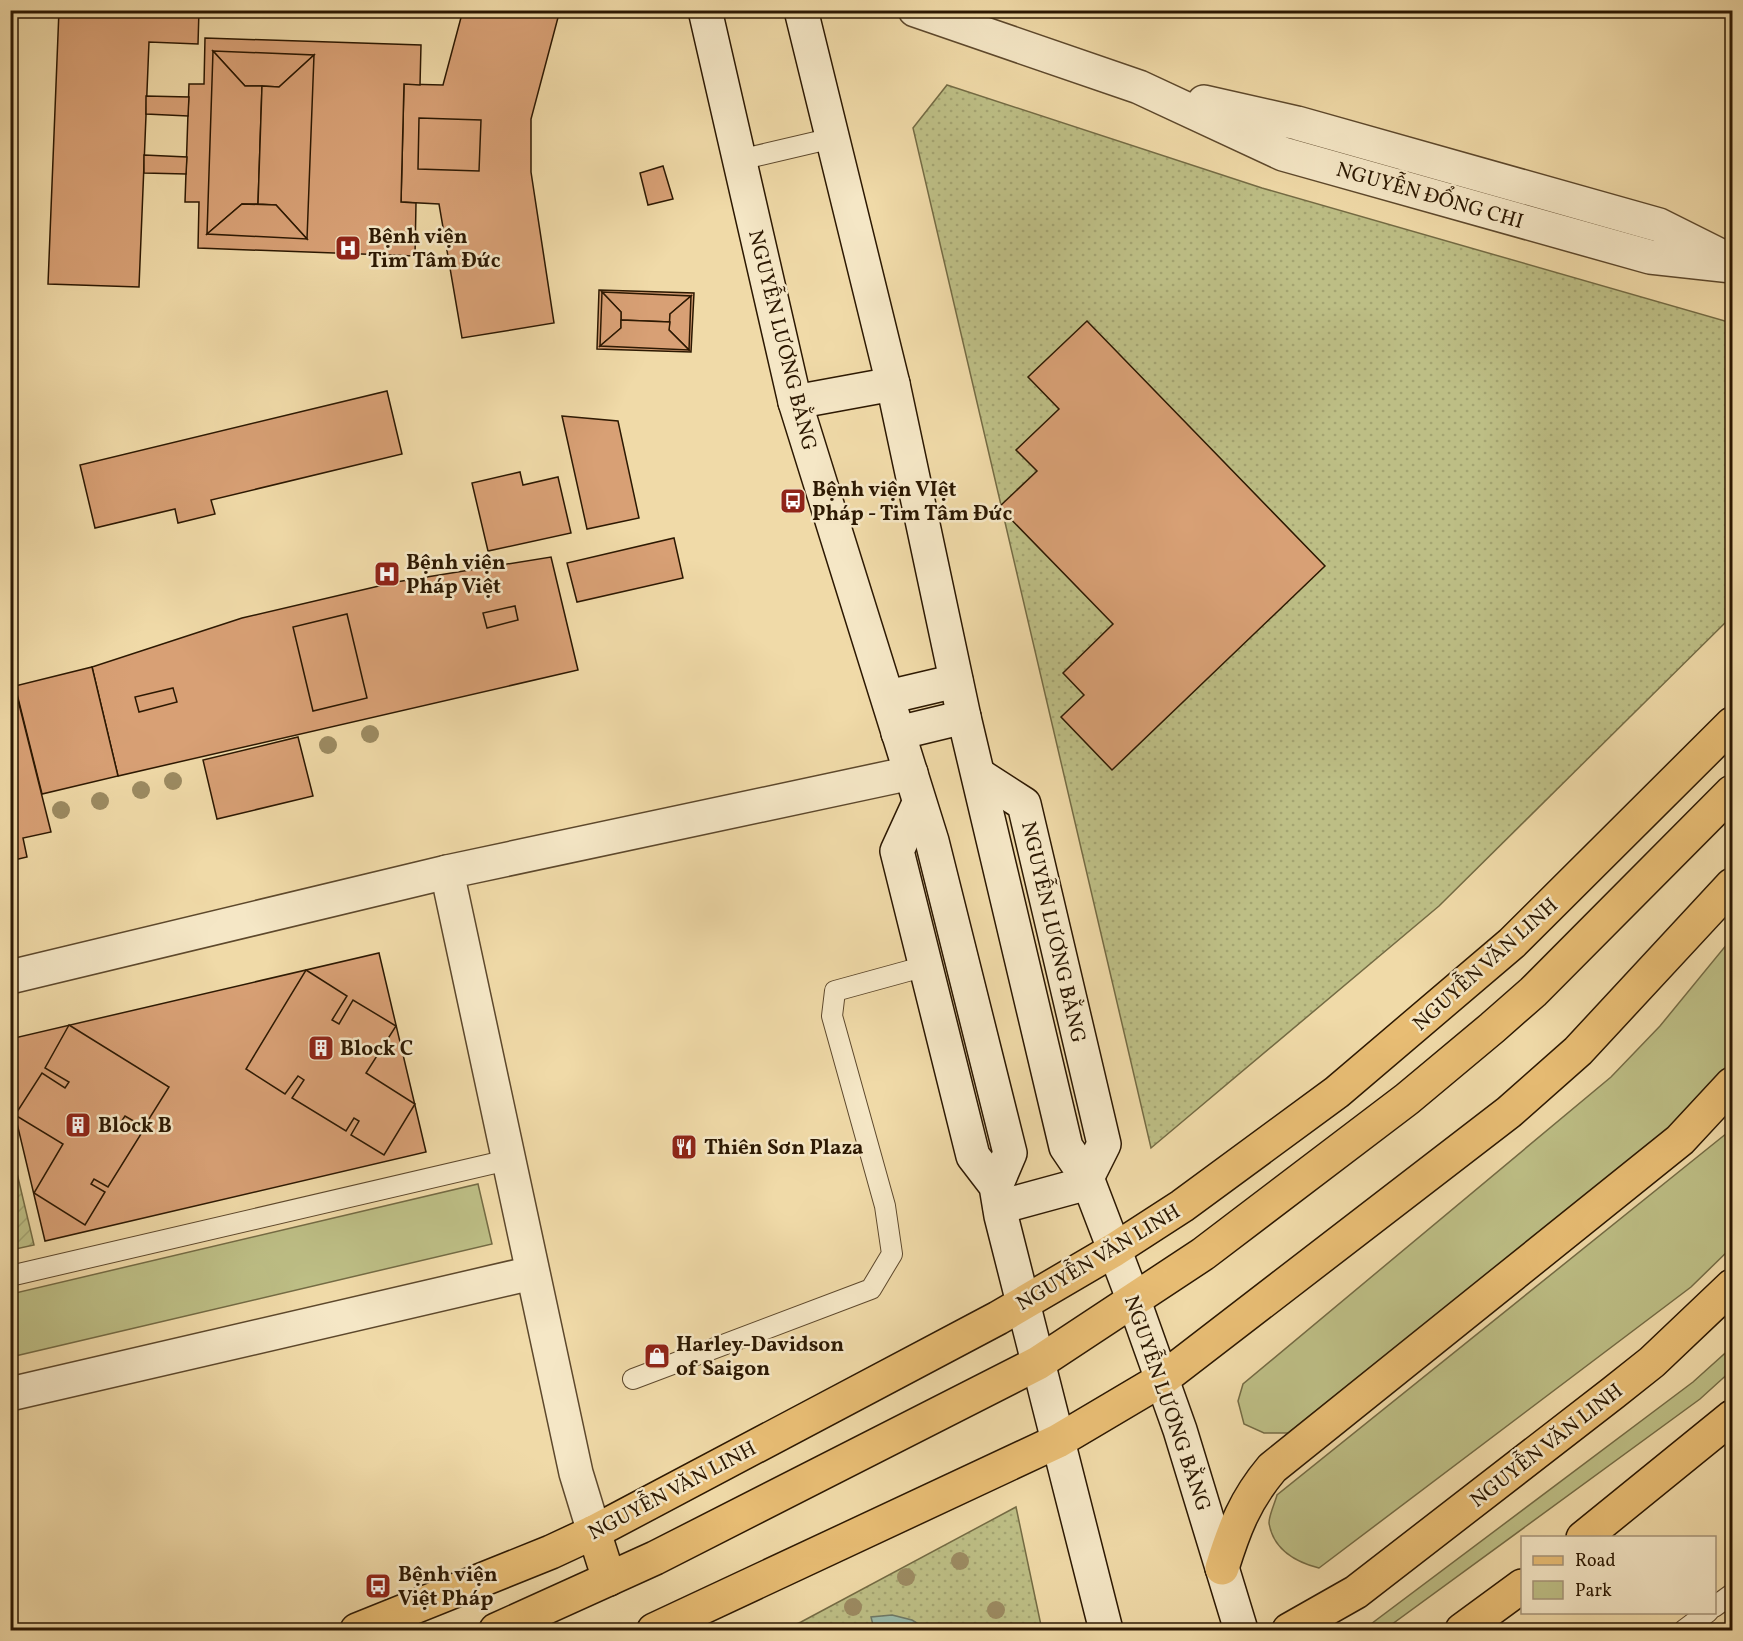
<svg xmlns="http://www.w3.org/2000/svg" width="1743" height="1641" font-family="Vollkorn,serif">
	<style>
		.grass { fill: url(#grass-dots); stroke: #746b44; stroke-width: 1.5 }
		.park { fill: #bdbe85; stroke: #746b44; stroke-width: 1.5 }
		.garden { fill: url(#garden-furrows); stroke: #746b44; stroke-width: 1.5 }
		.water { fill: url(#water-waves); stroke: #6e7967; stroke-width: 1.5 }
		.building { fill: #d8a075; stroke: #2c1802; stroke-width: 1.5 }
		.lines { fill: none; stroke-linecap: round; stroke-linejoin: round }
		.service-casing { stroke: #5d482c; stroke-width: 22 }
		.minor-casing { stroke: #5d482c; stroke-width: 36 }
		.tertiary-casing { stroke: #5d482c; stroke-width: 36 }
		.secondary-casing { stroke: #2c1802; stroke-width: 36 }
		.primary-casing { stroke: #2c1802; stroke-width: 36 }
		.trunk-casing { stroke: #2c1802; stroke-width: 36 }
		.service { stroke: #f5e7c6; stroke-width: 20 }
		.minor { stroke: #f5e7c6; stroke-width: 33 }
		.tertiary { stroke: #f5e7c6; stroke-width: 33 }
		.secondary { stroke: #f5e7c6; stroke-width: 33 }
		.primary { stroke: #e8bd74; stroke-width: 33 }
		.trunk { stroke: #e8bd74; stroke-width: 33 }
		.tree { fill: #9c8b62 }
		.labels { text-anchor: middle; stroke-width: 5; stroke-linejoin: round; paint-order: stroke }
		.street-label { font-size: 21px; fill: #2c1802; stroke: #f5e7c6 }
		.poi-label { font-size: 21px; font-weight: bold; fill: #2c1802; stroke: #f5e7c6; text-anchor: start }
	</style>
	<defs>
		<pattern id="grass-dots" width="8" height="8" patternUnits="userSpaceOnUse" patternTransform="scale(1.5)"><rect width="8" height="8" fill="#bdbe85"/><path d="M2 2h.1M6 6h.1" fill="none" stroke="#a3a371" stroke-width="1.8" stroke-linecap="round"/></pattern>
		<pattern id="garden-furrows" width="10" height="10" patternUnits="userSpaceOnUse" patternTransform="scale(1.5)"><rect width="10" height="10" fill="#bdbe85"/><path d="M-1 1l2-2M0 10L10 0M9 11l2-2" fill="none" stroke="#a3a371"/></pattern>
		<pattern id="water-waves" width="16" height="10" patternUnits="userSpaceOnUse" patternTransform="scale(1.5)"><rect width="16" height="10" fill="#9abaaa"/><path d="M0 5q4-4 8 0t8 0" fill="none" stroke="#859f91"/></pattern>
	</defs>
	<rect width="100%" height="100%" fill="#f0daa8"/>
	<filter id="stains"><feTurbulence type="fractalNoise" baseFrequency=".00333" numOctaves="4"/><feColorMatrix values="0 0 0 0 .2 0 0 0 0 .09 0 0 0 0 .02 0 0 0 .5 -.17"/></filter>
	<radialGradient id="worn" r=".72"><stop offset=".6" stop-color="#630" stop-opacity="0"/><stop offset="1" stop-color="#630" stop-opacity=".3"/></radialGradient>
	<g class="grass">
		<path d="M947,85L1262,188L1732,323V616L1439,906L1151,1148L913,128Z"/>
		<path d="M1016,1507L1042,1630H784L801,1622Z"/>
	</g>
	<g class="park">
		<path d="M1732,938V1061L1673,1126L1288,1433H1264L1244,1424L1238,1401L1243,1384L1611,1077L1660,1026Z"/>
		<path d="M1732,1129V1247L1691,1287L1319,1568C1296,1562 1273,1549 1269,1523C1269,1515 1275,1503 1277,1495Z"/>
		<path d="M478,1184L492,1244L11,1357V1294Z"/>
		<path d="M1732,1347V1370L1700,1399L1384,1630H1363L1693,1382Z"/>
	</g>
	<path class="garden" d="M11,1148L34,1245L11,1250H10Z"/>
	<path class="water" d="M892,1615L912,1620L928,1630L882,1628L870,1630L874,1629L871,1617Z"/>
	<g class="building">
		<path d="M59,10H199L198,44L149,42L139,287L48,284Z"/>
		<path d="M463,10H560L531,119V172L554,323L462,338L439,204L401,202L404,84L443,85Z"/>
		<path d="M205,38L421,45L420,85L404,84L401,202L416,203L415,256L198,248L199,202H185L189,84H204Z"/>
		<path d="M213,51L314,55L279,87L262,86H245Z"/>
		<path d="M213,51L245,86H262L258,204H242L207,234Z"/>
		<path d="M314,55L307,239L276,205L258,204L262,86L279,87Z"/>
		<path d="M146,96L189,97L188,116L146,114Z"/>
		<path d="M419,118L481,120L479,171L418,169Z"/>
		<path d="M144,155L187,157L186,174L144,173Z"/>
		<path d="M663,166L673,199L648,205L640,173Z"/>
		<path d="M242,204L276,205L307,239L207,234Z"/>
		<path d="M599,290L694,293L691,352L597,349Z"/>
		<path d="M602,292L691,296L670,314V322L621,320V312Z"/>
		<path d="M602,292L621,312V328L600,346Z"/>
		<path d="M691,296L689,350L669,330L670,314Z"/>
		<path d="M621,320L670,322L669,330L689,350L600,346L621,328Z"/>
		<path d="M1087,321L1325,566L1112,770L1061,717L1084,695L1063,673L1113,624L999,507L1037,471L1016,450L1059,409L1028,377Z"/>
		<path d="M387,391L402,454L211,500L215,514L178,523L175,509L95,528L80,465Z"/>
		<path d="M562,416L618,421L639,518L587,529Z"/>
		<path d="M520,472L523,485L558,477L571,533L488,551L472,483Z"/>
		<path d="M674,538L683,578L577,602L567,563Z"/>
		<path d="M551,557L578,670L118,776L92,667L242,618L396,582Z"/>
		<path d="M515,606L518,620L487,628L483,613Z"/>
		<path d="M347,614L367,698L313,711L293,627Z"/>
		<path d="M92,667L118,776L42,794L15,686Z"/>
		<path d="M10,668L51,832L23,838L27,857L10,861Z"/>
		<path d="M173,688L177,702L139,712L135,697Z"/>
		<path d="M298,737L313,796L217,819L203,760Z"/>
		<path d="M379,953L426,1152L45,1241L10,1094V1039Z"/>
		<path d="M306,970L347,996L332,1020L339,1024L353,1000L396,1026L366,1073L415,1104L384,1155L351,1135L359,1121L354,1118L346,1131L292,1098L304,1080L298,1076L285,1094L246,1069Z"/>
		<path d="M69,1025L169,1087L144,1127L125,1116L121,1122L141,1134L108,1187L94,1179L91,1184L105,1192L85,1225L34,1193L63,1144L15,1115L42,1073L65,1088L69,1082L45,1068Z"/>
	</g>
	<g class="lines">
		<g class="service-casing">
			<g id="service">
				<path d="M739,160L833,138"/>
				<path d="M10,1276L508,1160"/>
				<path d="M633,1379L871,1289L892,1254L885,1206L832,1016L835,991L926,966"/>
				<path d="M1714,1607L1732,1594"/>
				<path d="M1684,1630L1708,1612"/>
			</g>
		</g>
		<g class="minor-casing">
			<g id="minor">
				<path d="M10,977L447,872"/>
				<path d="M10,1394L532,1273"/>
				<path d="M594,1532L576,1473L447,872L911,773"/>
			</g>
		</g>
		<g class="tertiary-casing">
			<g id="tertiary">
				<path d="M915,10L1139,87L1283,154L1650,257L1732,266"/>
				<path d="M1204,102L1297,123L1659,225L1723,257"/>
			</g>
		</g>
		<g class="secondary-casing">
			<g id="secondary">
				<path d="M705,10L795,402L932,841L1010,1153L996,1186"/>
				<path d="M801,10L893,384L964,717L1066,1147L1087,1178L1134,1301L1180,1430L1241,1630"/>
				<path d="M795,402L893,384"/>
				<path d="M888,697L956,681"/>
				<path d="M898,733L964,717"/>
				<path d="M979,775L1024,804L1104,1144L1087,1178"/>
				<path d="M919,803L897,851L973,1156L996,1186L1001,1216L1106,1630"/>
				<path d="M1000,1207L1088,1183"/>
			</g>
		</g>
		<g class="primary-casing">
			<g id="primary">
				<path d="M594,1532L609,1579"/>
				<path d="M357,1630L551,1552L594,1532L998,1318L1114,1250L1182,1206L1337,1092L1512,943L1732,724"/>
			</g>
		</g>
		<g class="trunk-casing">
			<g id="trunk">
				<path d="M1583,1538L1732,1417"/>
				<path d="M1222,1568C1234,1529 1245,1500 1272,1468L1680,1140L1732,1084"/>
				<path d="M496,1630L655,1558L1038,1363L1203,1254L1407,1099L1492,1028L1533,992L1732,792"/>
				<path d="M654,1630L1058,1441L1161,1380L1509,1112L1578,1051L1732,885"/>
				<path d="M1289,1630L1356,1592L1613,1393L1652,1362L1732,1286"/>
				<path d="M1462,1630L1522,1586"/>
			</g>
		</g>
		<use href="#service" class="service"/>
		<use href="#minor" class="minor"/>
		<use href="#tertiary" class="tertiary"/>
		<use href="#secondary" class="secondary"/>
		<use href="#primary" class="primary"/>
		<use href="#trunk" class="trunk"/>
	</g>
	<g class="tree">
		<circle cx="370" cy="734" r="9"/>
		<circle cx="328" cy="745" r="9"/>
		<circle cx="173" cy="781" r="9"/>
		<circle cx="141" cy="790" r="9"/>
		<circle cx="100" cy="801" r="9"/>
		<circle cx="61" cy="810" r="9"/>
		<circle cx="960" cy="1561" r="9"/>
		<circle cx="906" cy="1577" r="9"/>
		<circle cx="853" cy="1607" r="9"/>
		<circle cx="996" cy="1610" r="9"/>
	</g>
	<defs>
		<g id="hospital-square" transform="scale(1.35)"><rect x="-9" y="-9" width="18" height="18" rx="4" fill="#8f2418" stroke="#f5e7c6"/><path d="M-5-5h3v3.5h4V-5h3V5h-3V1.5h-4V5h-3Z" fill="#fff"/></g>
		<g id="bus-square" transform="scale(1.35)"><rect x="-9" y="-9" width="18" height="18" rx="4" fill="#8f2418" stroke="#f5e7c6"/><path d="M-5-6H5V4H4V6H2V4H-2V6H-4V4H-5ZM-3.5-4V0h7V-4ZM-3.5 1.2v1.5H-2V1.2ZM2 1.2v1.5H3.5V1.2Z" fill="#fff"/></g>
		<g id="building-square" transform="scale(1.35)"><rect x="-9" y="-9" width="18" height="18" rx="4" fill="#8f2418" stroke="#f5e7c6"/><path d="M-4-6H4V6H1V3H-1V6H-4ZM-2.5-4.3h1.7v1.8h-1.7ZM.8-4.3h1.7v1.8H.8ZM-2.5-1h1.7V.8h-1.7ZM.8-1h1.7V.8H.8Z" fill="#fff"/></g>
		<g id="restaurant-square" transform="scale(1.35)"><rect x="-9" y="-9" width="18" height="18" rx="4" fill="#8f2418" stroke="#f5e7c6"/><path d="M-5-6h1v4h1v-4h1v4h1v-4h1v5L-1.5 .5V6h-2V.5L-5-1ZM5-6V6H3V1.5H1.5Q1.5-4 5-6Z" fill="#fff"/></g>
		<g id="shop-square" transform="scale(1.35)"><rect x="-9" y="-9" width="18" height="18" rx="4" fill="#8f2418" stroke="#f5e7c6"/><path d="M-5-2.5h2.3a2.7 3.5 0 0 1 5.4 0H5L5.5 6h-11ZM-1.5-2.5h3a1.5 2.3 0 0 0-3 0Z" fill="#fff"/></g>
	</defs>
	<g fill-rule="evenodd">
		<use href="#hospital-square" x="348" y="248"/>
		<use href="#bus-square" x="793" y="501"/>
		<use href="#hospital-square" x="387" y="574"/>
		<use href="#building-square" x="321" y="1048"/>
		<use href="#building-square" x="78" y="1125"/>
		<use href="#restaurant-square" x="684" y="1147"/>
		<use href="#shop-square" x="657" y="1356"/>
		<use href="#bus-square" x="378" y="1586"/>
	</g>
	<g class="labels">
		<g class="street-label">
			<text transform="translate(1430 195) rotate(16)" y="7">NGUYỄN ĐỔNG CHI</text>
			<text transform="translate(783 340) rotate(76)" y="7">NGUYỄN LƯƠNG BẰNG</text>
			<text transform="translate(1054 932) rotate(77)" y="7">NGUYỄN LƯƠNG BẰNG</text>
			<text transform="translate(1485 964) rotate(-42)" y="7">NGUYỄN VĂN LINH</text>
			<text transform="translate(1098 1257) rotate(-31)" y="7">NGUYỄN VĂN LINH</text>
			<text transform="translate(1168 1403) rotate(71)" y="7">NGUYỄN LƯƠNG BẰNG</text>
			<text transform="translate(1546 1445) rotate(-38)" y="7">NGUYỄN VĂN LINH</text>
			<text transform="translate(672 1490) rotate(-28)" y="7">NGUYỄN VĂN LINH</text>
		</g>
		<g class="poi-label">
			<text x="368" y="243">Bệnh viện<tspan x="368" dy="24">Tim Tâm Đức</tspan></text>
			<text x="812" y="496">Bệnh viện VIệt<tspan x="812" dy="24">Pháp - Tim Tâm Đức</tspan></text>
			<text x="406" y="569">Bệnh viện<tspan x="406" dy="24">Pháp Việt</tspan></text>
			<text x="340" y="1055">Block C</text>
			<text x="98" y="1132">Block B</text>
			<text x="704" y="1154">Thiên Sơn Plaza</text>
			<text x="676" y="1351">Harley-Davidson<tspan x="676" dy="24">of Saigon</tspan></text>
			<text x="398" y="1581">Bệnh viện<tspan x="398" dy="24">Việt Pháp</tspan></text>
		</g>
	</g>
	<rect width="1743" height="1641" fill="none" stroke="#f0daa8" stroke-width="36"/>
	<rect x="12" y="12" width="1719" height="1617" fill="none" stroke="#2c1802" stroke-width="3"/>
	<rect x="18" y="18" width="1707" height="1605" fill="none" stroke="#2c1802" stroke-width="1.5"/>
	<rect x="1521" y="1536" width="195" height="78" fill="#f5e7c6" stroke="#a59478" stroke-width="1.5"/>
	<rect x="1533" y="1556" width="30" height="9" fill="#e8bd74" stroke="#a59478" stroke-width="1.5"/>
	<text x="1575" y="1566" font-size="18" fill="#2c1802">Road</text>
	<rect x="1533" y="1581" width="30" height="18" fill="#bdbe85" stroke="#a59478" stroke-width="1.5"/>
	<text x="1575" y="1596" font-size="18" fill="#2c1802">Park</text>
	<rect width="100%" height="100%" filter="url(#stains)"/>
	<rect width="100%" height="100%" fill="url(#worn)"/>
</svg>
